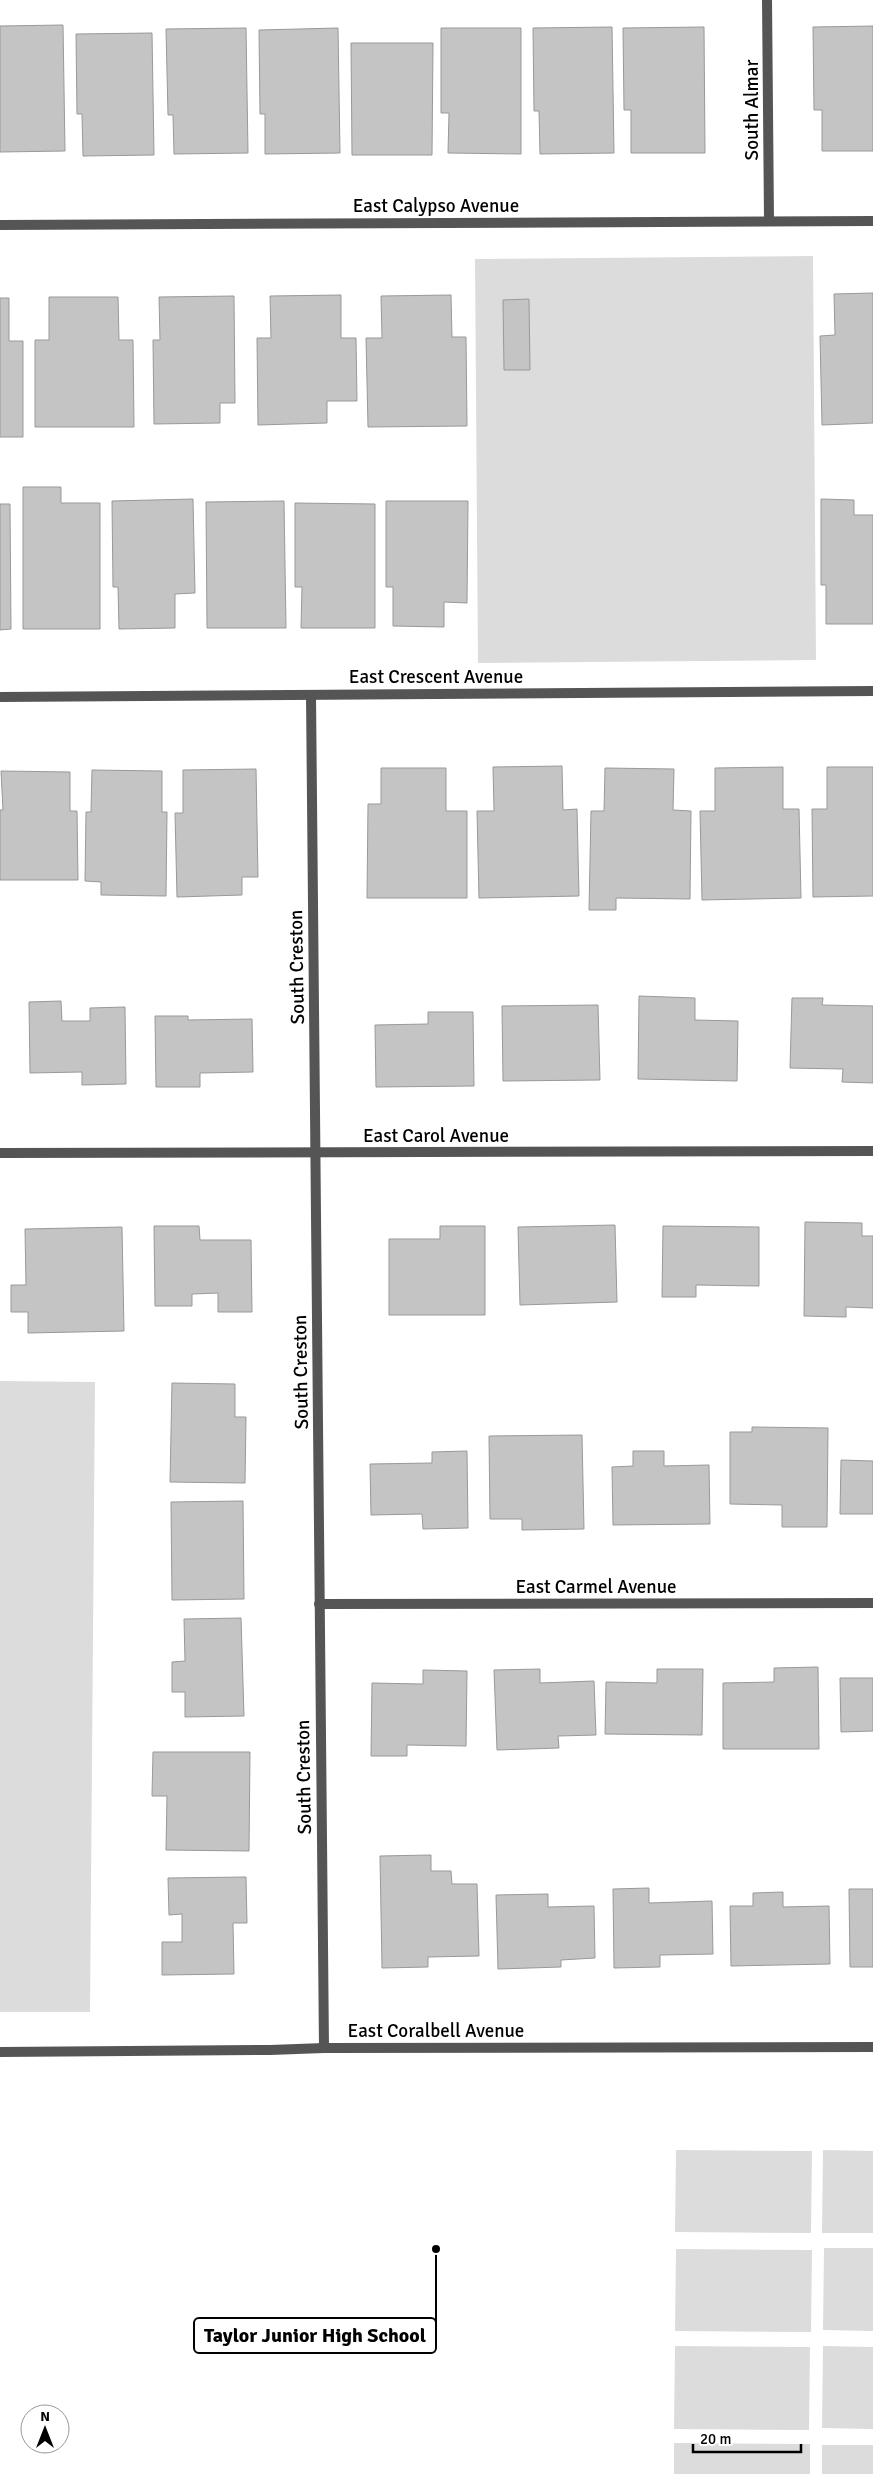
<svg xmlns="http://www.w3.org/2000/svg" width="873" height="2474" font-family="Signika,sans-serif">
	<style>
		.green { fill: #dcdcdc }
		.building { fill: #c4c4c4; stroke: #999 }
		.lines { fill: none; stroke-linecap: round; stroke-linejoin: round }
		.minor { stroke: #555; stroke-width: 10 }
		.labels { text-anchor: middle; stroke-width: 4; stroke-linejoin: round; paint-order: stroke }
		.street-label { font-size: 19px; fill: #000; stroke: #fff }
		.leader { fill: none; stroke: #000; stroke-width: 2 }
		.callout-dot { fill: #000; stroke: #fff; stroke-width: 2 }
		.callout { fill: #fff; stroke: #000; stroke-width: 2 }
		.callout-label { font-size: 20px; text-anchor: middle; font-weight: bold; fill: #000 }
	</style>
	<rect width="100%" height="100%" fill="#fff"/>
	<g class="green">
		<path d="M813,256L816,660L478,663L475,259Z"/>
		<path d="M0,1381L95,1382L90,2012H0Z"/>
		<path d="M676,2150L812,2151L811,2233L675,2232Z"/>
		<path d="M823,2150L873,2151V2233H822Z"/>
		<path d="M824,2248H873V2331L823,2330Z"/>
		<path d="M676,2249L812,2250L811,2332L675,2331Z"/>
		<path d="M675,2346L810,2347L809,2430L674,2429Z"/>
		<path d="M823,2346L873,2347V2429L822,2428Z"/>
		<path d="M674,2443L810,2444V2474H674Z"/>
		<rect x="822" y="2445" width="51" height="29"/>
	</g>
	<g class="building">
		<path d="M63,25L65,151L0,152V26Z"/>
		<path d="M873,26V151H822V110H814L813,27Z"/>
		<path d="M612,27L614,153L540,154L539,111H534L533,28Z"/>
		<path d="M704,27L705,153H631V110H624L623,28Z"/>
		<path d="M246,28L248,153L174,154L173,115H168L166,29Z"/>
		<path d="M338,28L340,153L265,154V114H260L259,30Z"/>
		<path d="M441,28H521V154L448,153L449,113H441Z"/>
		<path d="M152,33L154,155L83,156L82,114H77L76,34Z"/>
		<path d="M351,43H433L432,155H352Z"/>
		<path d="M873,293V423L822,425L820,336L835,335L834,294Z"/>
		<path d="M341,295V338H356L357,401H327V423L258,425L257,338H271L270,296Z"/>
		<path d="M451,295L452,337H466L467,426L368,427L366,338H382L381,296Z"/>
		<path d="M234,296L235,403H220V423L154,424L153,340H160L159,297Z"/>
		<path d="M49,297H118L119,340H133L134,427H35V340H49Z"/>
		<path d="M0,298H9V341H23V437H0Z"/>
		<path d="M529,299L530,370H504L503,300Z"/>
		<path d="M23,487H61V503H100V629H23Z"/>
		<path d="M193,499L195,593L175,594V628L119,629L118,587H113L112,501Z"/>
		<path d="M821,499L854,500V515H873V624H826V585H821Z"/>
		<path d="M284,501L286,628H207L206,502Z"/>
		<path d="M386,501H468L467,603L444,602V627L393,626V587H386Z"/>
		<path d="M295,503L375,504V628H301L302,587H295Z"/>
		<path d="M0,504H10L11,629L0,630Z"/>
		<path d="M562,766L563,810L577,809L579,896L479,898L477,811H494L493,767Z"/>
		<path d="M783,767V809H799L801,898L702,900L700,811H715V768Z"/>
		<path d="M827,767H873V896L813,897L812,809H827Z"/>
		<path d="M381,768H446V811H467V898H367L368,804H381Z"/>
		<path d="M605,768L674,769L673,810L691,811L690,899L616,898V910H589L591,811H604Z"/>
		<path d="M256,769L258,877H242V895L177,897L175,813H183V770Z"/>
		<path d="M92,770L162,771V812H167L166,896L101,895V882L85,881L86,812H91Z"/>
		<path d="M1,771L70,772V811H77L78,880H0V810H3Z"/>
		<path d="M639,996L695,998V1020L738,1021L737,1081L638,1079Z"/>
		<path d="M792,998H823L822,1005L873,1006V1083L842,1082L843,1069L790,1068Z"/>
		<path d="M61,1001L62,1021H90V1008L125,1007L126,1084L82,1085V1072L30,1073L29,1002Z"/>
		<path d="M598,1005L600,1080L503,1081L502,1006Z"/>
		<path d="M428,1012H473L474,1086L376,1087L375,1025L428,1024Z"/>
		<path d="M155,1016H188V1020L252,1019L253,1072L200,1073V1087H156Z"/>
		<path d="M805,1222L862,1223V1236H873V1308L846,1307V1317L804,1316Z"/>
		<path d="M615,1225L617,1302L520,1305L518,1227Z"/>
		<path d="M154,1226H199L200,1240H251L252,1312H218V1293L192,1294V1306H155Z"/>
		<path d="M440,1226H485V1315H389V1239H440Z"/>
		<path d="M663,1226L759,1227V1286L696,1285V1297H662Z"/>
		<path d="M122,1227L124,1331L28,1333V1312H11V1285H26L25,1229Z"/>
		<path d="M172,1383L235,1384V1417H246L245,1483L170,1482Z"/>
		<path d="M752,1427L828,1428L827,1527H782V1505L730,1504V1432H752Z"/>
		<path d="M582,1435L584,1529L522,1530V1519H490L489,1436Z"/>
		<path d="M467,1451L468,1528L423,1529L422,1514L371,1515L370,1464L432,1463V1452Z"/>
		<path d="M633,1451H664V1466L709,1465L710,1524L613,1525L612,1467L633,1466Z"/>
		<path d="M841,1460L873,1461V1514H840Z"/>
		<path d="M243,1501L244,1599L172,1600L171,1502Z"/>
		<path d="M241,1618L244,1716L185,1717V1692H172V1662L185,1661L184,1619Z"/>
		<path d="M818,1667L819,1749H723V1683L774,1682V1668Z"/>
		<path d="M540,1669V1683L594,1681L596,1735L558,1736L559,1748L497,1750L494,1670Z"/>
		<path d="M657,1669H703L702,1735L605,1734L606,1682L657,1683Z"/>
		<path d="M423,1670L467,1671L466,1746L407,1745V1756H371L372,1683L423,1684Z"/>
		<path d="M840,1678H873V1731L841,1732Z"/>
		<path d="M153,1752H250L249,1851L166,1850L167,1796H152Z"/>
		<path d="M431,1855V1871H451L452,1884H477L479,1956L428,1957V1967L382,1968L380,1856Z"/>
		<path d="M246,1877L247,1923H233L234,1974L162,1975V1942H182V1914L169,1915L168,1878Z"/>
		<path d="M649,1888V1903L712,1901L713,1954L660,1955V1967L614,1968L613,1889Z"/>
		<path d="M849,1889H873V1967H850Z"/>
		<path d="M783,1892V1907L829,1906L830,1964L731,1966L730,1906H753V1893Z"/>
		<path d="M548,1894V1907L594,1906L595,1958L561,1960V1967L498,1969L496,1895Z"/>
	</g>
	<g class="lines">
		<g class="minor">
			<path d="M767,0L769,220"/>
			<path d="M0,225L873,221"/>
			<path d="M311,695L324,2048"/>
			<path d="M0,697L873,691"/>
			<path d="M0,1153L873,1151"/>
			<path d="M319,1604L873,1603"/>
			<path d="M0,2052L270,2050L324,2048L873,2047"/>
		</g>
	</g>
	<g class="labels">
		<g class="street-label">
			<text transform="translate(751 110) rotate(-90)" y="7">South Almar</text>
			<text x="436" y="212">East Calypso Avenue</text>
			<text x="436" y="683">East Crescent Avenue</text>
			<text transform="translate(296 967) rotate(-91)" y="7">South Creston</text>
			<text x="436" y="1142">East Carol Avenue</text>
			<text transform="translate(300 1372) rotate(-91)" y="7">South Creston</text>
			<text x="596" y="1593">East Carmel Avenue</text>
			<text transform="translate(303 1777) rotate(-91)" y="7">South Creston</text>
			<text x="436" y="2037">East Coralbell Avenue</text>
		</g>
	</g>
	<path class="leader" d="M436 2249L436 2335"/>
	<circle class="callout-dot" cx="436" cy="2249" r="5"/>
	<rect class="callout" x="194" y="2318" width="242" height="35" rx="5"/>
	<g class="callout-label">
		<text x="315" y="2342">Taylor Junior High School</text>
	</g>
	<g transform="translate(45 2429)"><circle r="24" fill="#ffffff" stroke="#999999"/>
	<path d="M0-4L9 19L0 12L-9 19Z" fill="#000000"/>
	<text y="-8" font-size="14" font-weight="bold" text-anchor="middle" fill="#000000">N</text>
	</g>
	<path d="M693 2444v8h108v-8" fill="none" stroke="#000000" stroke-width="2.5"/>
	<text x="700" y="2444" font-size="15" fill="#000000" stroke="#ffffff" stroke-width="4" paint-order="stroke">20 m</text>
</svg>
